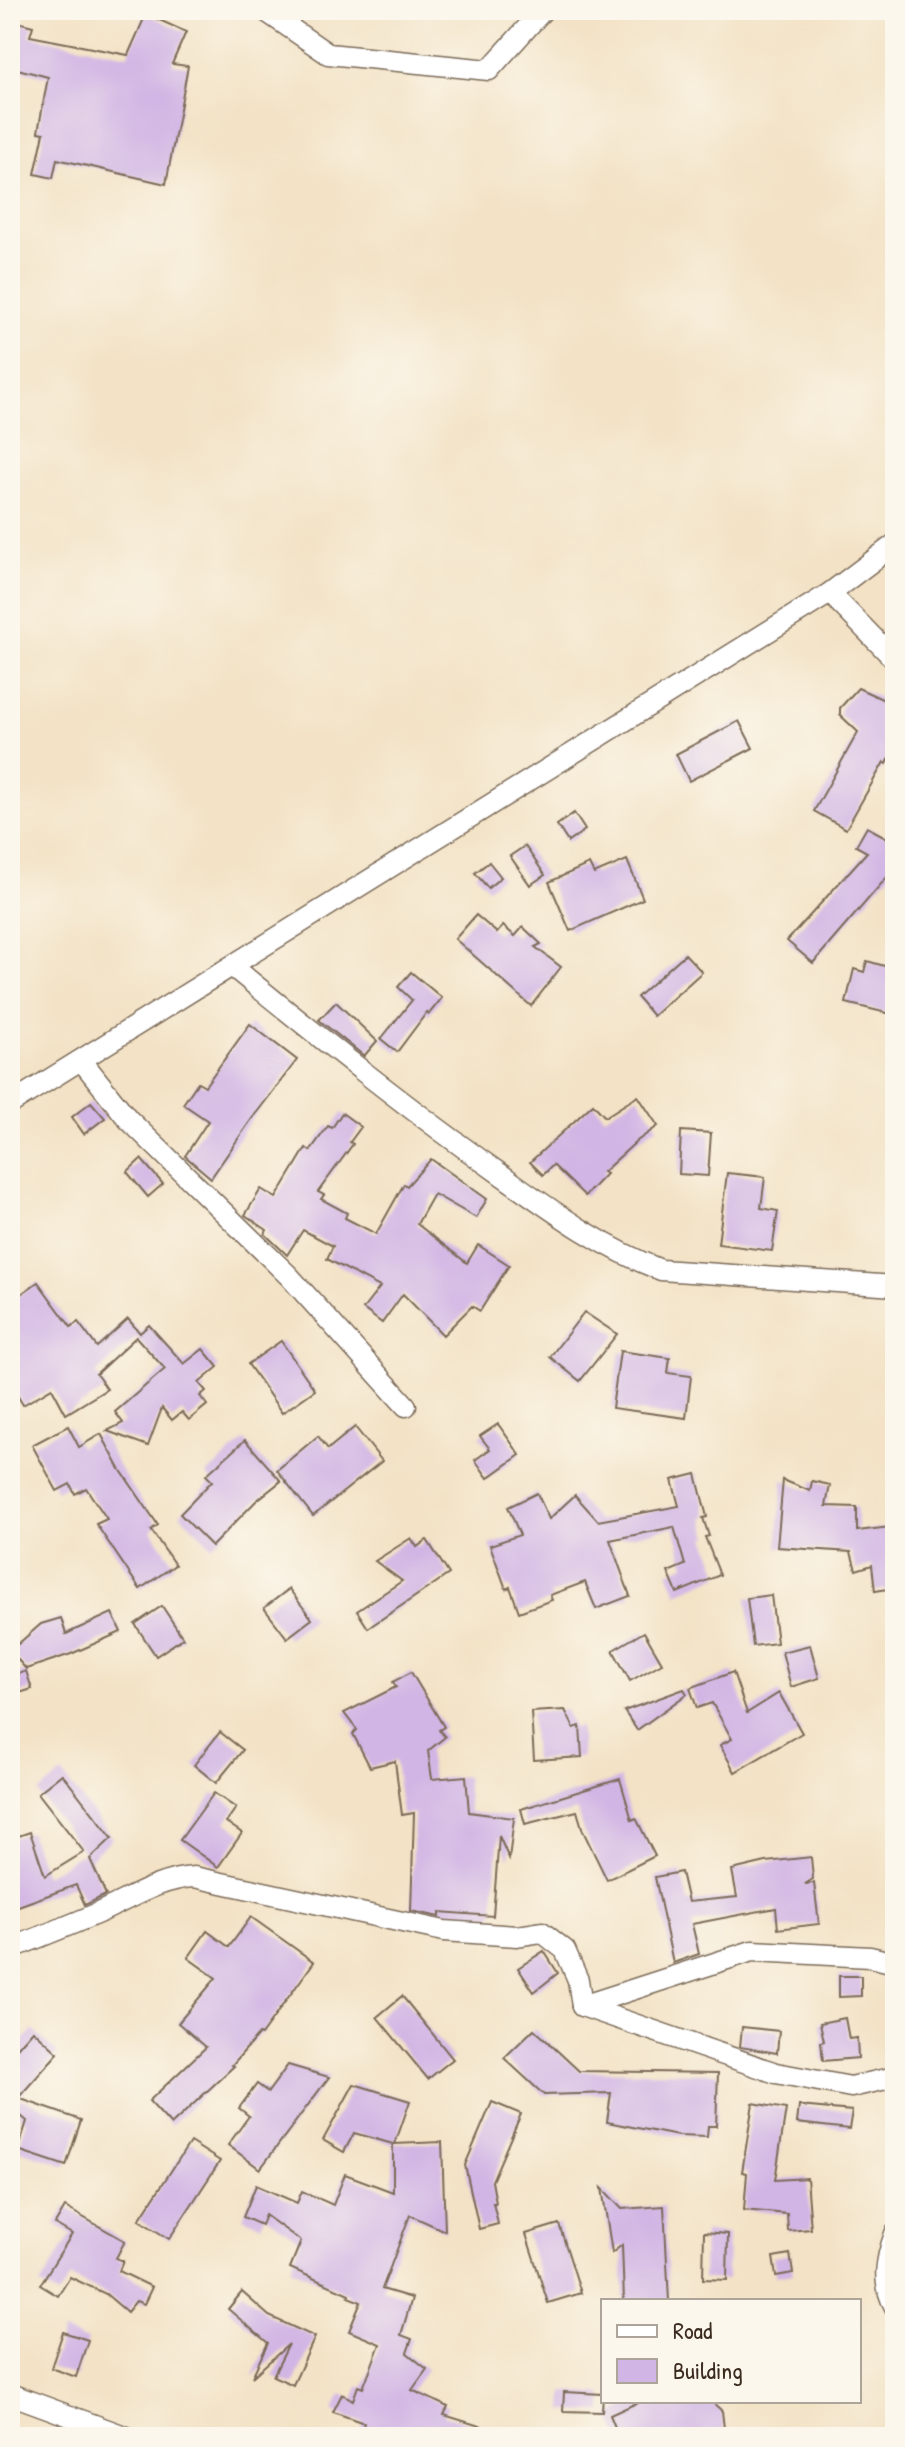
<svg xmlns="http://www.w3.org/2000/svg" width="905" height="2447" font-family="'Patrick Hand',sans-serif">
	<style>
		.building { fill: #d1b5e4 }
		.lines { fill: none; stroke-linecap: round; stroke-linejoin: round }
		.street-casing { stroke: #7b6a58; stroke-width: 23 }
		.street { stroke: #fff; stroke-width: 20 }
	</style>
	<rect width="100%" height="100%" fill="#fbf7ec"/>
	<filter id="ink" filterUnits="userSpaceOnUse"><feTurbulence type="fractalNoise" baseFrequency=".0125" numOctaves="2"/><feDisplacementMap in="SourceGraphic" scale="16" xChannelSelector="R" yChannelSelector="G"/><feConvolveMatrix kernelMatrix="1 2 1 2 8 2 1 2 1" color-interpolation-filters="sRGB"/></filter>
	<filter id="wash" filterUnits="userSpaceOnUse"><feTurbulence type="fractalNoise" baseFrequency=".006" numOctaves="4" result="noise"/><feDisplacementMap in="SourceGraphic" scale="32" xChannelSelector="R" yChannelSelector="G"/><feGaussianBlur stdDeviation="1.8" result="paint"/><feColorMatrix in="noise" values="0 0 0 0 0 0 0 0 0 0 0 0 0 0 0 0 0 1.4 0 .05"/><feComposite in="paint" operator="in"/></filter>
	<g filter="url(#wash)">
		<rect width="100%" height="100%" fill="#f3e2c5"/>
		<g id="blocks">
			<g class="building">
				<path d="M146,14L186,32L172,64L188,66L166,184L57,159L53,178L35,174L44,133L38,132L48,77L10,67V20L33,26L30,36L128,55Z"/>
				<path d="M858,688L895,705V746L887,764L884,762L846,829L814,811L858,732L840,715V708Z"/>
				<path d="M739,721L753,748L689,781L676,754Z"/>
				<path d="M574,813L585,830L568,842L557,825Z"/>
				<path d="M867,827L895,842V868L813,963L787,941L867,852L856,846Z"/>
				<path d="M525,846L545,875L530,885L510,856Z"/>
				<path d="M627,860L643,899L570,931L549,882L589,864L594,874Z"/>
				<path d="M489,862L501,877L488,888L475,873Z"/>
				<path d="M476,915L497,933L503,926L515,936L523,927L541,944L535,947L561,967L531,1006L455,939Z"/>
				<path d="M685,954L702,972L653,1016L637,997Z"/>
				<path d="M867,961L895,969V1015L846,1003L854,969L864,972Z"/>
				<path d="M411,972L442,998L429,1014L427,1012L397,1052L381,1039L412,1000L398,987Z"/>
				<path d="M336,1002L377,1041L364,1056L319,1020Z"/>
				<path d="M250,1024L297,1060L251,1120L211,1178L185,1156L208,1121L183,1104L198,1082L205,1086Z"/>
				<path d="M638,1096L658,1126L637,1141L603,1172L606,1174L585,1196L553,1165L543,1175L530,1162L593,1104L605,1117Z"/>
				<path d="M91,1102L105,1118L84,1134L72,1117Z"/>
				<path d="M342,1113L361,1127L350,1142L353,1144L318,1192L324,1195L321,1199L347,1213L345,1218L376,1234L404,1184L407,1186L431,1159L487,1199L476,1218L434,1194L417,1224L467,1263L478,1245L509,1265L480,1311L472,1306L443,1335L403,1294L382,1323L363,1309L380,1287L327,1259L333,1246L303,1230L287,1255L265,1234L267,1230L245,1215L261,1189L276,1198L306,1148L310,1151L328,1126L332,1128Z"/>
				<path d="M681,1131L711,1133L708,1176L679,1174Z"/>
				<path d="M141,1159L163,1184L148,1197L127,1172Z"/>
				<path d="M727,1173L765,1177L761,1208L778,1211L772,1251L718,1244Z"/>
				<path d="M38,1282L71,1327L78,1322L97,1347L128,1319L140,1333L149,1325L184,1364L203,1349L218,1367L199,1383L206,1391L200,1396L207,1405L189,1420L182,1412L172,1420L162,1408L148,1446L107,1431L123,1423L115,1412L165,1369L136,1337L96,1374L107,1389L66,1414L52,1388L23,1405L10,1383V1302Z"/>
				<path d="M584,1312L617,1334L580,1381L550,1357Z"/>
				<path d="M281,1341L315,1390L282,1413L248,1364Z"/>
				<path d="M620,1351L670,1358L668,1373L691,1376L686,1418L612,1408Z"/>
				<path d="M498,1424L520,1455L488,1478L475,1460L490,1449L480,1436Z"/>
				<path d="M68,1426L79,1447L101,1434L120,1469L158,1525L151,1530L175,1565L140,1589L96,1524L107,1519L86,1488L75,1494L70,1484L57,1491L32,1445Z"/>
				<path d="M355,1427L382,1461L313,1516L277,1470L318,1436L328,1449Z"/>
				<path d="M245,1440L281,1481L256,1501L212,1546L180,1514L212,1481L206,1475Z"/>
				<path d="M696,1474L707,1517L703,1518L709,1536L705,1537L720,1575L677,1593L668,1572L685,1565L674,1527L610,1540L630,1596L596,1609L585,1582L550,1595L552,1600L519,1612L510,1587L506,1589L490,1545L520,1535L508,1507L537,1493L549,1519L575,1495L598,1521L679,1506L672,1480Z"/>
				<path d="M783,1480L810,1491L812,1481L830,1485L826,1506L857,1507V1531L890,1527L895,1557V1588L875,1591L872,1565L856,1570L851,1552L777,1547Z"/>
				<path d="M411,1538L417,1547L427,1540L449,1574L368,1628L357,1611L402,1581L375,1561Z"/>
				<path d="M289,1589L312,1619L287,1638L264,1608Z"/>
				<path d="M771,1595L777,1643L753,1646L747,1598Z"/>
				<path d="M162,1606L183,1638L156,1656L135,1624Z"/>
				<path d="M112,1613L121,1632L71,1654L26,1669L10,1651L41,1624L61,1618L66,1634Z"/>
				<path d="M644,1632L662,1663L630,1681L613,1650Z"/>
				<path d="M810,1645L819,1678L791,1687L782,1652Z"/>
				<path d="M26,1671L32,1689L10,1696V1677Z"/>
				<path d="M411,1672L444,1727L439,1730L445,1737L428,1751L432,1779L466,1776L469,1812L514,1818L509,1859L499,1836L493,1916L440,1912V1917L411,1911L414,1813L402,1815L395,1761L370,1767L353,1734L357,1730L344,1713L396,1687L393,1682Z"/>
				<path d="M733,1672L747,1713L779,1693L802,1733L735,1772L720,1745L732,1739L712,1703L697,1708L690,1688Z"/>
				<path d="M684,1689L687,1694L637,1730L624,1711Z"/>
				<path d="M565,1710L574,1728L580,1726L582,1757L534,1760L531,1712Z"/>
				<path d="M220,1732L243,1750L216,1783L194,1765Z"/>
				<path d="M62,1774L112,1838L90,1859L106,1895L85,1905L76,1885L10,1909V1897L12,1896L10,1890V1839L30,1832L45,1876L84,1852L38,1793Z"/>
				<path d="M620,1779L632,1820L636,1818L655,1856L607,1880L583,1831L577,1811L525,1824L521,1809Z"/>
				<path d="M214,1793L236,1808L226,1822L242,1833L218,1867L180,1840Z"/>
				<path d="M811,1857L813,1879L805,1884L814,1883L819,1924L778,1929L776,1908L692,1924L699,1954L673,1963L655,1877L681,1872L688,1902L737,1897L732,1870L766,1862Z"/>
				<path d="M251,1917L314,1962L261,2035L259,2034L232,2065L234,2066L171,2125L149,2101L206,2047L178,2023L216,1978L188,1958L207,1931L229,1947Z"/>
				<path d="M544,1951L558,1973L534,1992L518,1968Z"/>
				<path d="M839,1976H861V1996L839,1997Z"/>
				<path d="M402,1996L453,2059L428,2079L377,2017Z"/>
				<path d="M845,2018L849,2039L857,2038L858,2058L823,2061L821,2042L824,2041L820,2023Z"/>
				<path d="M742,2027L779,2031L777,2053L740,2047Z"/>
				<path d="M534,2029L579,2071L718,2073L716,2126H708L707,2137L678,2136L607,2122L611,2093L544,2095L504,2058Z"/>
				<path d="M33,2030L58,2053L18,2098L81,2120L66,2166L18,2150L27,2121L10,2107V2056Z"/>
				<path d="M288,2065L329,2077L260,2169L228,2145L249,2116L239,2108L257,2084L268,2092Z"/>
				<path d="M354,2084L410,2101L395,2144L442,2142L445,2231L410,2215L382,2289L412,2298L401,2335L412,2339L407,2353L427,2369L412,2390L448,2407L444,2415L502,2433L501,2437H360L364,2423L333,2412L342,2394L353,2400L358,2386L363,2388L380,2344L349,2331L361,2302L348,2297L349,2294L290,2268L301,2241L265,2215L261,2225L243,2217L256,2185L297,2203L302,2191L333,2205L345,2174L393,2192V2144L354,2133L344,2152L323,2140Z"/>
				<path d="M492,2102L521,2114L492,2181L496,2203H493L498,2224L479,2229L465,2165Z"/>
				<path d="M753,2103L786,2109L775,2180L807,2178L811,2229L788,2231L787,2214L744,2210L747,2173L742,2172Z"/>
				<path d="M799,2106L852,2111L849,2129L797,2123Z"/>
				<path d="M190,2142L220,2161L169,2239L139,2220Z"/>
				<path d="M602,2188L622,2209L664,2206L669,2301H624L622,2245L612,2253Z"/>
				<path d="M65,2207L125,2241L116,2258L123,2261L119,2271L152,2287L144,2304L136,2301L127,2312L106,2294L70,2277L58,2296L40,2285L72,2234L55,2224Z"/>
				<path d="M559,2224L581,2293L548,2303L526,2234Z"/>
				<path d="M704,2232L728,2234L727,2280L703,2279Z"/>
				<path d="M790,2254L793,2273L776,2276L773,2257Z"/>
				<path d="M242,2292L269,2316L315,2337L293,2385L273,2376L289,2344L252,2377L268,2343L228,2309Z"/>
				<path d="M63,2332L88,2340L76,2377L51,2368Z"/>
				<path d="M564,2392L603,2394L602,2412L563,2411Z"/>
				<path d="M641,2401H711L722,2411L725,2437H619L610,2415Z"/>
			</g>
		</g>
	</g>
	<g filter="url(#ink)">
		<use href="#blocks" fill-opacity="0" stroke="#7b6a58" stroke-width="2"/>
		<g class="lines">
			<g class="street-casing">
				<g id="street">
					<path d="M264,10L328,54L489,70L543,10"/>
					<path d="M830,593L895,660"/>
					<path d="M233,967C320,1038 407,1108 499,1173C551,1210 601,1247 661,1270L895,1286"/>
					<path d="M82,1061L128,1119L289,1276L406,1406"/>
					<path d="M10,1104L830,593L895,544"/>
					<path d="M10,1949C39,1937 68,1926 96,1914C128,1900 158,1879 194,1877L444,1931L517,1936L542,1932L565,1950L578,1980L582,2006"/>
					<path d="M582,2006L776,2073L851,2087L895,2077"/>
					<path d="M582,2006L752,1951L870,1957L895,1963"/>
					<path d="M895,2234C886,2259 881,2283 895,2307"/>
					<path d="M10,2394L127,2437"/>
				</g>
			</g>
			<use href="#street" class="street"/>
		</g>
	</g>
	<rect width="905" height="2447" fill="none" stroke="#fbf7ec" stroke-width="40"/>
	<rect x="601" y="2299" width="260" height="104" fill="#fbf7ec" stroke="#aea59a" stroke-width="2"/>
	<rect x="617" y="2325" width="40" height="12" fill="#ffffff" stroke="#aea59a" stroke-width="2"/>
	<text x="673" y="2339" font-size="24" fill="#3b2a1e">Road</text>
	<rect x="617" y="2359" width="40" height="24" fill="#d1b5e4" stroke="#aea59a" stroke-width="2"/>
	<text x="673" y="2379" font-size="24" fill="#3b2a1e">Building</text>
</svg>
